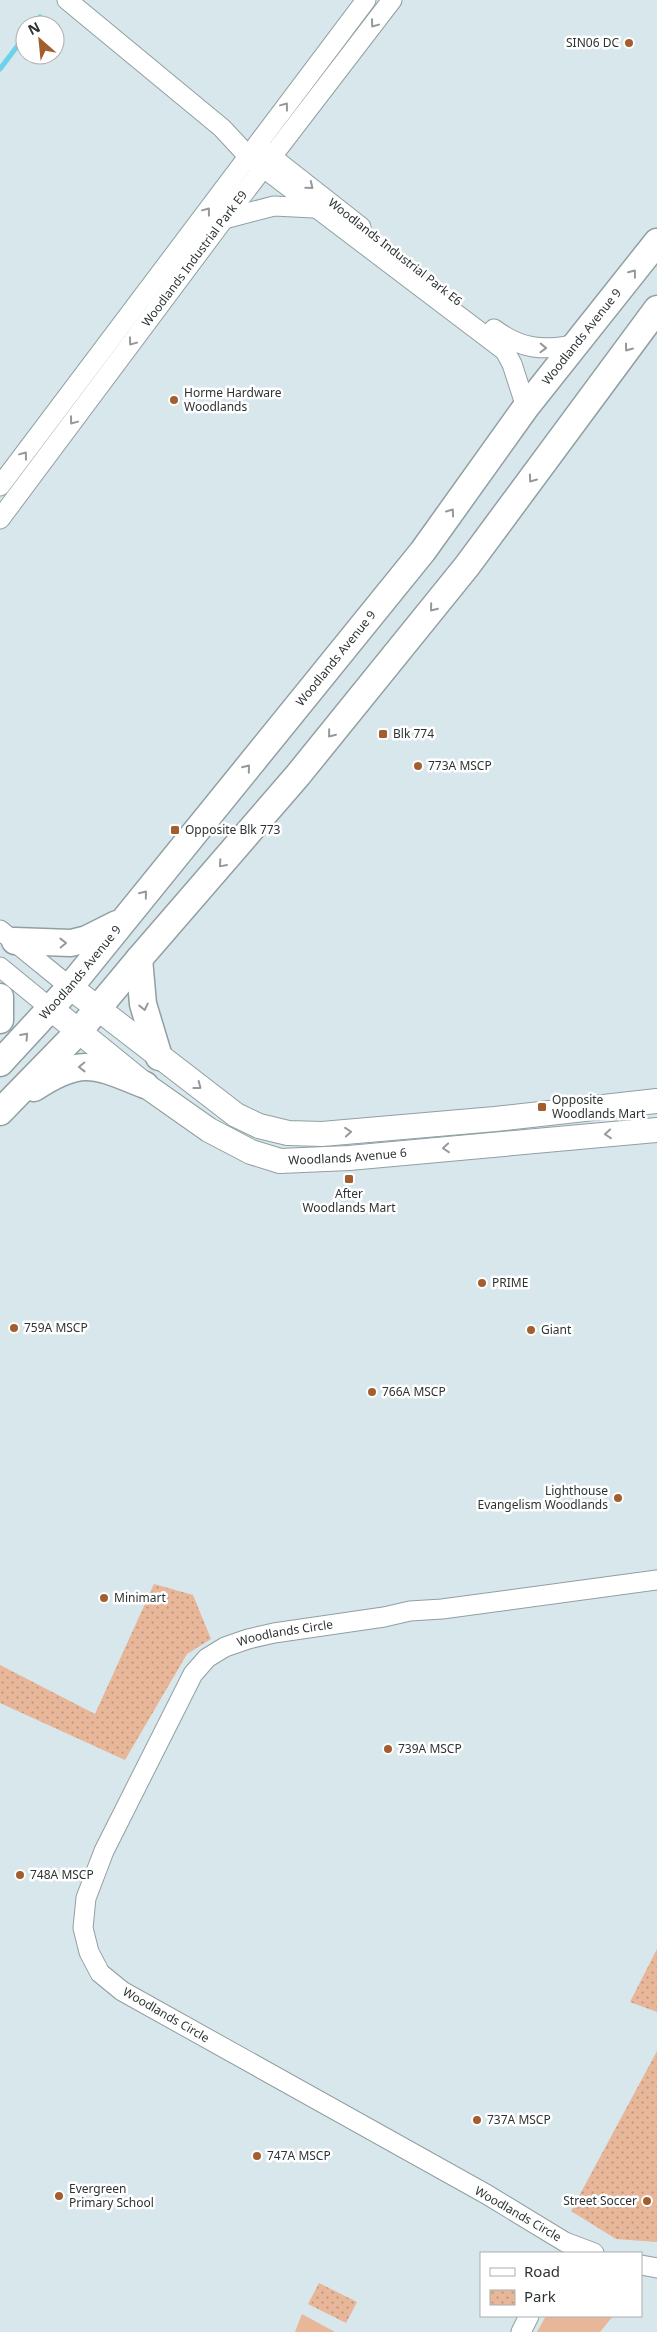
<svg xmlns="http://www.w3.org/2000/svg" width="657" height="2332" font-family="'Noto Sans',sans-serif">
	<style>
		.grass { fill: #e8b699 }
		.park { fill: url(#park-dots) }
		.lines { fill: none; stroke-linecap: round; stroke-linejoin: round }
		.stream { stroke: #6cd2ea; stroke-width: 5 }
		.minor-casing { stroke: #919fa3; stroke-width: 21 }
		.tertiary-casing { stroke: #919fa3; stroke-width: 26 }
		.secondary-casing { stroke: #919fa3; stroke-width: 29 }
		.minor { stroke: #fff; stroke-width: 19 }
		.tertiary { stroke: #fff; stroke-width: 24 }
		.secondary { stroke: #fff; stroke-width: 26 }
		.oneway { stroke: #96999a }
		.poi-dot { fill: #a35e30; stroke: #fff; stroke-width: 2 }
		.labels { text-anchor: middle; stroke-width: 5; stroke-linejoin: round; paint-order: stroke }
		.poi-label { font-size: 12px; fill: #2d3334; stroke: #fff; text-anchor: start }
		.street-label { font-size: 12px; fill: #2d3334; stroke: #fff }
	</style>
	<defs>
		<pattern id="park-dots" width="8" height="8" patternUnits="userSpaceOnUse" patternTransform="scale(1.25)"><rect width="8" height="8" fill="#e8b699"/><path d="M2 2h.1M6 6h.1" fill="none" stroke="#bc957e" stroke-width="1.8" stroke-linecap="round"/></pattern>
	</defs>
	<rect width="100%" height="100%" fill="#d7e7eb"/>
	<g class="grass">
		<path d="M302,2314L335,2332H295Z"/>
		<path d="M546,2316H613L600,2332H537Z"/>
	</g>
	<g class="park">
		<path d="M154,1584L193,1595L211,1639L187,1654L125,1760L0,1703V1665L95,1714Z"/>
		<path d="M657,1949V2012L630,2002Z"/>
		<path d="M657,2051V2242L616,2239L571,2211Z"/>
		<path d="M319,2283L357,2302L346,2323L308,2304Z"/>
	</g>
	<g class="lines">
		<g class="stream">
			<path d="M34,25L40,17"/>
			<path d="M0,69L25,36"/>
		</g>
		<g class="minor-casing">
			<g id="minor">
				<path d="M67,0L222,128L248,156L505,351L512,364L526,407"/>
				<path d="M263,150L361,227"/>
				<path d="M224,219L274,206L314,208"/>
				<path d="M494,329C522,350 544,351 578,344"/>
				<path d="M0,486L366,0"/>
				<path id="s1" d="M0,519L224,219L392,0"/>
				<path d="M0,930L70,987"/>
				<path d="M0,967L50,1008"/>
				<path id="s2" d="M594,2253L565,2242L486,2194L122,1991L100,1973L89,1952L83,1928L86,1898L104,1851L193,1674L207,1658L225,1647L248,1639L274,1633L384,1617L410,1611L442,1609L657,1580"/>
				<path d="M641,2265L657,2268"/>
				<path d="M521,2332L529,2316"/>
			</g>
		</g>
		<g class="tertiary-casing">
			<g id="tertiary">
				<path d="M70,987L236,1115L259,1126L288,1133L322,1134L495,1119L657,1101"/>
				<path id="s3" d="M50,1008L145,1085L209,1130L251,1152L280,1161L349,1158L657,1130"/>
			</g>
		</g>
		<g class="secondary-casing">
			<g id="secondary">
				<path d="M15,941L71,943L87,939L117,924"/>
				<path d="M139,959L143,1004L159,1057"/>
				<path d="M0,997V1020"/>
				<path id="s4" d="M0,1063L70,987L423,551L526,407L657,242"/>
				<path d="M34,1088C82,1056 95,1065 145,1085"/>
				<path d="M0,1112L79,1031L139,959L298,775L467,566L657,309"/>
			</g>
		</g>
		<use href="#minor" class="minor"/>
		<use href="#tertiary" class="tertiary"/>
		<use href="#secondary" class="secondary"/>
	</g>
	<defs><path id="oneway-chevron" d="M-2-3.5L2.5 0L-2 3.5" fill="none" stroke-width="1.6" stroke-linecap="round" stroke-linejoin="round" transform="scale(1.25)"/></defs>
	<g class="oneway">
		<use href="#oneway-chevron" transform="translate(374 24) rotate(127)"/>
		<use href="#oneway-chevron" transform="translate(285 106) rotate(-53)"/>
		<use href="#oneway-chevron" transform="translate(310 186) rotate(39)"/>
		<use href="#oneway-chevron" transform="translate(207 211) rotate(-53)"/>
		<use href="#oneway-chevron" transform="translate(633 273) rotate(-52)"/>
		<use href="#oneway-chevron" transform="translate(132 342) rotate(127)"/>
		<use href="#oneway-chevron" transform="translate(543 348) rotate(2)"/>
		<use href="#oneway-chevron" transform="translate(628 348) rotate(126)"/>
		<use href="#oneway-chevron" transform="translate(73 421) rotate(127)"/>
		<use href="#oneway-chevron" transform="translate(24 455) rotate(-53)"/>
		<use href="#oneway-chevron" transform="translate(532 479) rotate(126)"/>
		<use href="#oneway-chevron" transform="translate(451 512) rotate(-54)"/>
		<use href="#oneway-chevron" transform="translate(433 608) rotate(129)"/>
		<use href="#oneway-chevron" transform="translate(331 734) rotate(129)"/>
		<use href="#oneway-chevron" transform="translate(247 768) rotate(-51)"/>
		<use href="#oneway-chevron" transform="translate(222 864) rotate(131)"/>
		<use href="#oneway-chevron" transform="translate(144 894) rotate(-51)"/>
		<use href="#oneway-chevron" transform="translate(63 943) rotate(-1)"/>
		<use href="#oneway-chevron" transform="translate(144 1007) rotate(78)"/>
		<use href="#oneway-chevron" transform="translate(25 1036) rotate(-48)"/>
		<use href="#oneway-chevron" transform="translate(82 1067) rotate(179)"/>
		<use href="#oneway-chevron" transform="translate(198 1086) rotate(37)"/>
		<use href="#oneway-chevron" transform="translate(348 1132) rotate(-5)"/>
		<use href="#oneway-chevron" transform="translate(608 1134) rotate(175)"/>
		<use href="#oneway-chevron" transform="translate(446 1148) rotate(175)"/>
	</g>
	<g class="poi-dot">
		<circle cx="629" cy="43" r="5"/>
		<circle cx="174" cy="400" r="5"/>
		<rect x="378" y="729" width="10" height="10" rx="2.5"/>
		<circle cx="418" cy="766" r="5"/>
		<rect x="170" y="825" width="10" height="10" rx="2.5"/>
		<rect x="537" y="1102" width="10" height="10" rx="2.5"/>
		<rect x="344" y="1174" width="10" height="10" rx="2.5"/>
		<circle cx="482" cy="1283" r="5"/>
		<circle cx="14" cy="1328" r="5"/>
		<circle cx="531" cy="1330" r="5"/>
		<circle cx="372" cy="1392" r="5"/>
		<circle cx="618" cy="1498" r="5"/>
		<circle cx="104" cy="1598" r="5"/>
		<circle cx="388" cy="1749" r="5"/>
		<circle cx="20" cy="1875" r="5"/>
		<circle cx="477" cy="2120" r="5"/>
		<circle cx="257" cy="2156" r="5"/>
		<circle cx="59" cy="2196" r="5"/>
		<circle cx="647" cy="2201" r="5"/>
	</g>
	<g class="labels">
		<g class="poi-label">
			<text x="619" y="47" text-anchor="end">SIN06 DC</text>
			<text x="184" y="397">Horme Hardware<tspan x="184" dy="14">Woodlands</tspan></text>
			<text x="393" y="738">Blk 774</text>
			<text x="428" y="770">773A MSCP</text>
			<text x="185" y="834">Opposite Blk 773</text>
			<text x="552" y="1104">Opposite<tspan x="552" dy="14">Woodlands Mart</tspan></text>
			<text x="349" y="1198" text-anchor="middle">After<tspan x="349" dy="14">Woodlands Mart</tspan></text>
			<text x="492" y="1287">PRIME</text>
			<text x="24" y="1332">759A MSCP</text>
			<text x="541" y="1334">Giant</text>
			<text x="382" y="1396">766A MSCP</text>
			<text x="608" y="1495" text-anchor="end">Lighthouse<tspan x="608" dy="14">Evangelism Woodlands</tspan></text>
			<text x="114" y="1602">Minimart</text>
			<text x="398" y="1753">739A MSCP</text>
			<text x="30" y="1879">748A MSCP</text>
			<text x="487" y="2124">737A MSCP</text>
			<text x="267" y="2160">747A MSCP</text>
			<text x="69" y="2193">Evergreen<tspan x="69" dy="14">Primary School</tspan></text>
			<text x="637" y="2205" text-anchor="end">Street Soccer</text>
		</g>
		<g class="street-label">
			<text transform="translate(395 252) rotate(38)" y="4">Woodlands Industrial Park E6</text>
			<text dy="4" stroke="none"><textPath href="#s1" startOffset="325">Woodlands Industrial Park E9</textPath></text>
			<text dy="4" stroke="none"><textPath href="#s4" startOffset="931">Woodlands Avenue 9</textPath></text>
			<text dy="4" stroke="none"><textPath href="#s4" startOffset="526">Woodlands Avenue 9</textPath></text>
			<text dy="4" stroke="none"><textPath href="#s4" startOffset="121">Woodlands Avenue 9</textPath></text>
			<text dy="4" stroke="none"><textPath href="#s3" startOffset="346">Woodlands Avenue 6</textPath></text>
			<text dy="4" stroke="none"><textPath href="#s2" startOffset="1000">Woodlands Circle</textPath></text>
			<text transform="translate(166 2015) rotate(30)" y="4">Woodlands Circle</text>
			<text transform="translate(518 2214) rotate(30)" y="4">Woodlands Circle</text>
		</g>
	</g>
	<rect x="480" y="2252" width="162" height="65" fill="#ffffff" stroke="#abadae"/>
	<rect x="490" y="2268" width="25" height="8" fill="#ffffff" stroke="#abadae"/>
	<text x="524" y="2277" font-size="15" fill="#2d3334">Road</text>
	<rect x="490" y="2290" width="25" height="15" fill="url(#park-dots)" stroke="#abadae"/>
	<text x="524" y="2302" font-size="15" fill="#2d3334">Park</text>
	<g transform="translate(40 40) rotate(333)"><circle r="24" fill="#ffffff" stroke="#abadae"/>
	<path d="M0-4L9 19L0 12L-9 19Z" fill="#a35e30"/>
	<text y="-8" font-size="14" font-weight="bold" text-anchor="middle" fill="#2d3334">N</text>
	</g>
</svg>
